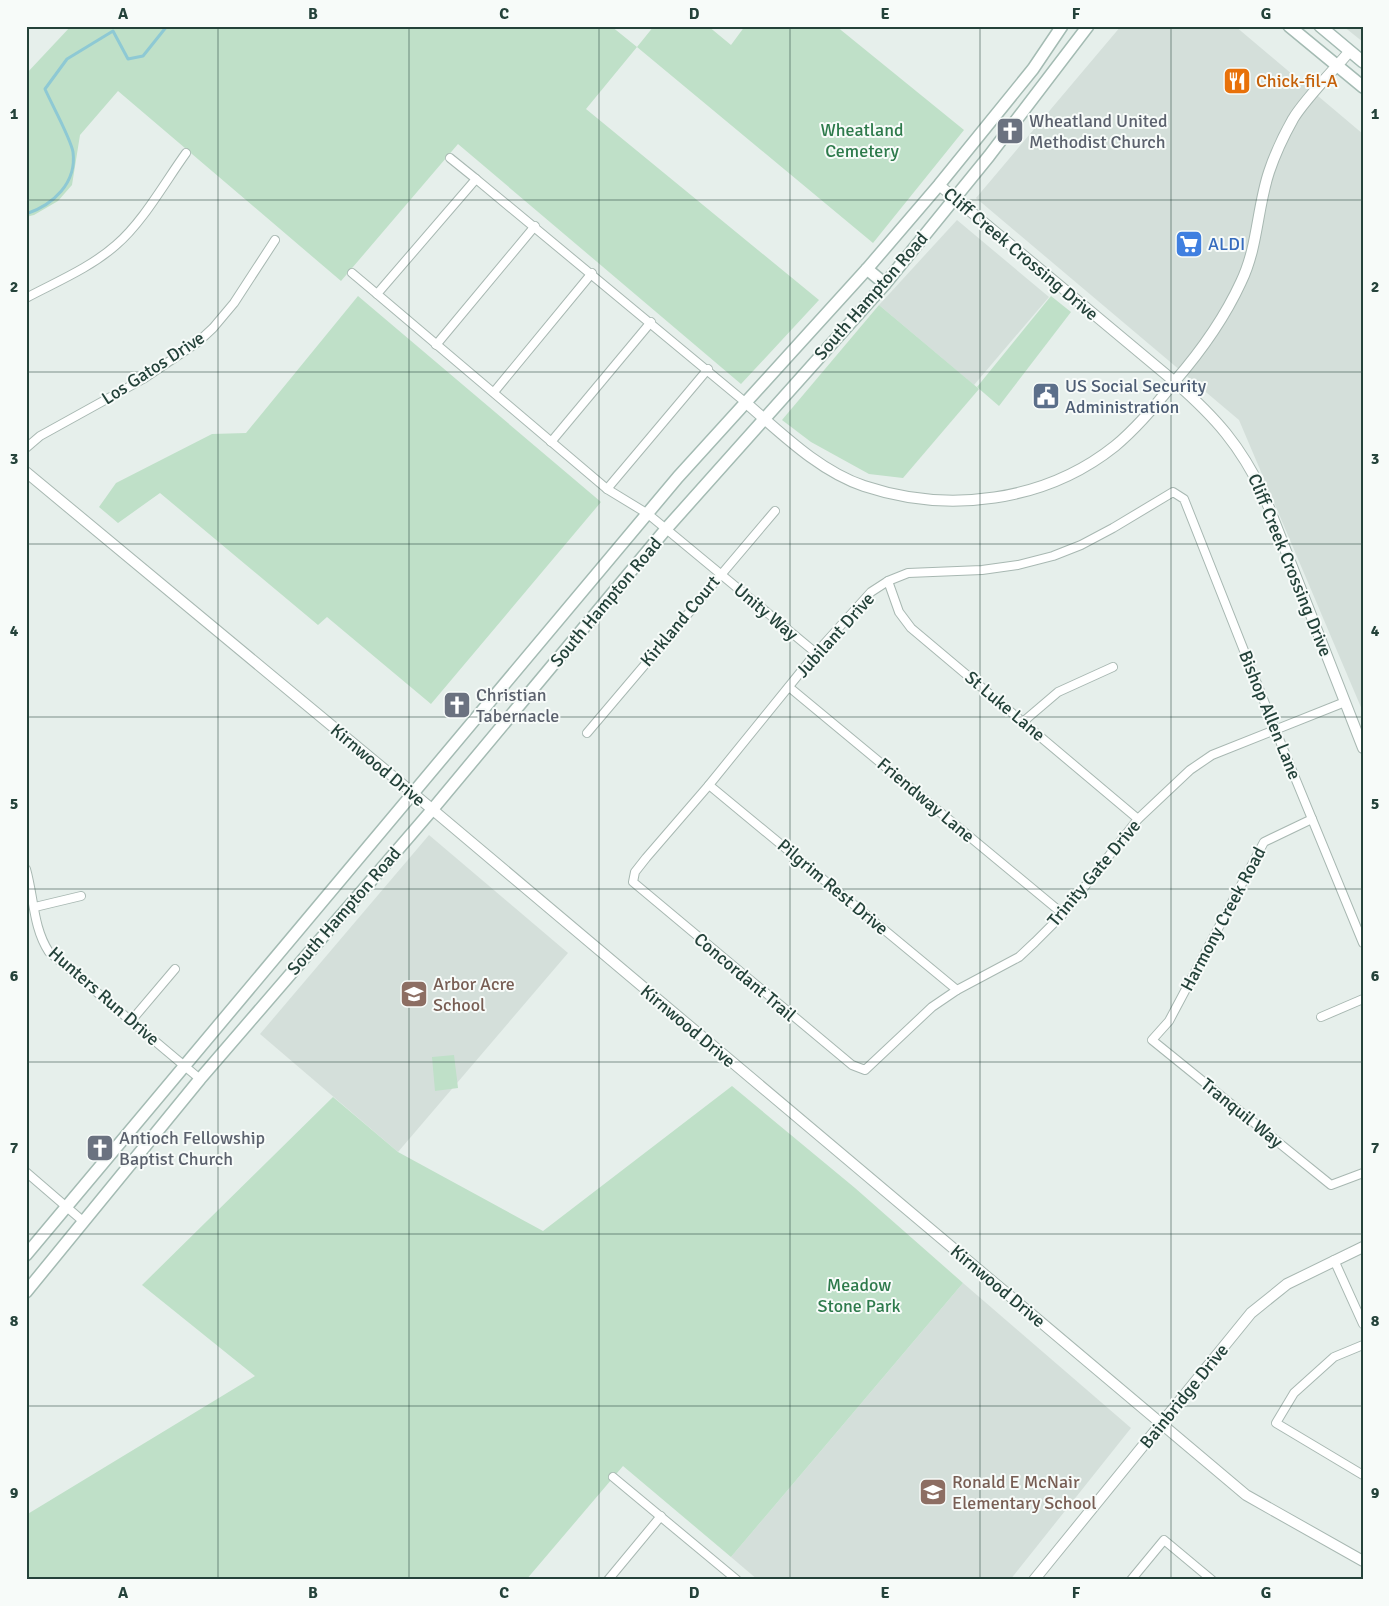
<svg xmlns="http://www.w3.org/2000/svg" width="1389" height="1606" font-family="Signika,sans-serif">
	<style>
		.built { fill: #d4dfda }
		.green { fill: #bfe0c8 }
		.lines { fill: none; stroke-linecap: round; stroke-linejoin: round }
		.stream { stroke: #8ec9d4; stroke-width: 3 }
		.minor-casing { stroke: #a8b8b2; stroke-width: 10 }
		.tertiary-casing { stroke: #a8b8b2; stroke-width: 12 }
		.secondary-casing { stroke: #a4bbb3; stroke-width: 14 }
		.minor { stroke: #fff; stroke-width: 8 }
		.tertiary { stroke: #fff; stroke-width: 10 }
		.secondary { stroke: #fff; stroke-width: 11 }
		.grid { fill: none; stroke: #24423a; stroke-width: 1; stroke-opacity: 0.55 }
		.labels { text-anchor: middle; stroke-width: 4; stroke-linejoin: round; paint-order: stroke }
		.food-label { font-size: 18px; fill: #c56008; stroke: #f7fbf9; text-anchor: start }
		.worship-label { font-size: 18px; fill: #5b616d; stroke: #f7fbf9; text-anchor: start }
		.park-label { font-size: 18px; fill: #2d7a4b; stroke: #f7fbf9 }
		.shop-label { font-size: 18px; fill: #366cbe; stroke: #f7fbf9; text-anchor: start }
		.street-label { font-size: 18px; fill: #24423a; stroke: #f7fbf9 }
		.service-label { font-size: 18px; fill: #4e5e75; stroke: #f7fbf9; text-anchor: start }
		.education-label { font-size: 18px; fill: #785e54; stroke: #f7fbf9; text-anchor: start }
		.neatline { fill: none; stroke: #24423a; stroke-width: 2 }
		.grid-label { font-size: 16px; text-anchor: middle; font-weight: bold; fill: #24423a }
	</style>
	<rect width="100%" height="100%" fill="#e6efeb"/>
	<g class="built">
		<path d="M1121,26H1235L1363,134V712L1239,420L976,198Z"/>
		<path d="M1343,26H1363V42Z"/>
		<path d="M957,220L1049,297L974,385L879,305Z"/>
		<path d="M429,835L568,953L398,1152L260,1034Z"/>
		<path d="M963,1283L1131,1428L1010,1580H758L731,1557Z"/>
	</g>
	<g class="green">
		<path d="M71,26H611L637,47L654,26H708L731,45L745,26H836L964,130L873,243L637,47L586,109L819,300L741,384L458,144L341,281L118,91L80,135L72,185L58,201L34,215L26,217V74Z"/>
		<path d="M358,296L601,502L431,704L327,617L318,625L160,493L118,523L99,507L116,483L212,434L246,433Z"/>
		<path d="M1051,296L1071,312L999,406L977,387Z"/>
		<path d="M879,305L979,389L903,478L869,474L811,442L782,420Z"/>
		<path d="M454,1055L458,1088L435,1091L432,1057Z"/>
		<path d="M732,1086L855,1188L963,1283L731,1557L623,1466L526,1580H26V1515L255,1376L142,1285L333,1097L398,1152L543,1231Z"/>
	</g>
	<g class="lines">
		<path class="stream" d="M26,214C53,205 77,183 73,152C71,139 51,103 45,89L67,59L113,31L128,59L143,56L167,26"/>
		<g class="minor-casing">
			<g id="minor">
				<path d="M450,158L476,179"/>
				<path d="M352,273L377,294"/>
				<path d="M26,298C56,282 90,268 116,245C143,222 165,182 186,153"/>
				<path d="M436,345L535,226"/>
				<path d="M494,392L592,273"/>
				<path d="M745,402L476,179L377,294L607,489L648,514L816,653"/>
				<path d="M551,442L651,322"/>
				<path d="M26,448L40,436L143,379L198,342L213,328L234,303L275,240"/>
				<path d="M607,489L708,369"/>
				<path d="M888,581L899,612L911,628L1138,819"/>
				<path d="M789,687L1063,914"/>
				<path d="M1345,702L1212,755L1190,770L1138,819L1063,914L1035,942L1019,957L957,990L932,1007L865,1070L852,1065L633,882L635,872L646,858L709,785L816,653L871,592L888,581L908,573L982,570L1018,565L1053,556L1081,545L1113,528L1173,492L1184,499L1275,729L1363,943"/>
				<path d="M1024,721L1058,692L1113,667"/>
				<path d="M587,733L775,511"/>
				<path d="M709,785L957,990"/>
				<path d="M1312,819L1264,842L1169,1021L1152,1040L1331,1185L1363,1173"/>
				<path d="M26,869C34,897 33,928 49,952L200,1079"/>
				<path d="M35,907L81,896"/>
				<path d="M1321,1017L1363,999"/>
				<path d="M131,1021L175,969"/>
				<path d="M26,1172L84,1222"/>
				<path d="M1334,1260L1363,1324"/>
				<path d="M1363,1345L1334,1357L1294,1393L1276,1423L1363,1475"/>
				<path d="M613,1477L737,1580"/>
				<path d="M608,1580L661,1516"/>
				<path d="M1131,1580L1164,1540L1212,1580"/>
			</g>
		</g>
		<g class="tertiary-casing">
			<g id="tertiary">
				<path d="M939,185L1175,382C1216,418 1240,445 1264,495L1363,748"/>
				<path d="M745,402C781,433 819,471 864,486C948,514 1045,502 1115,446C1138,427 1157,404 1175,381C1201,351 1224,319 1241,282C1258,247 1257,208 1269,172C1275,154 1284,135 1293,119C1305,99 1333,71 1349,52"/>
				<path d="M26,472L414,794L1246,1495L1363,1561"/>
				<path d="M1034,1580L1251,1313L1287,1284L1363,1247"/>
			</g>
		</g>
		<g class="secondary-casing">
			<g id="secondary">
				<path d="M1289,26L1363,87"/>
				<path d="M1320,26L1363,62"/>
				<path d="M867,269L885,284"/>
				<path d="M26,1255L678,477L867,269L939,185L1033,69L1062,26"/>
				<path d="M26,1292L200,1079L432,810L666,529L885,284L989,156L1088,26"/>
			</g>
		</g>
		<use href="#minor" class="minor"/>
		<use href="#tertiary" class="tertiary"/>
		<use href="#secondary" class="secondary"/>
	</g>
	<path class="grid" d="M218,26V1580M409,26V1580M599,26V1580M790,26V1580M980,26V1580M1171,26V1580M26,200H1363M26,372H1363M26,544H1363M26,717H1363M26,889H1363M26,1062H1363M26,1234H1363M26,1406H1363"/>
	<defs>
		<g id="restaurant-square" transform="scale(1.4375)"><rect x="-9" y="-9" width="18" height="18" rx="4" fill="#e8710a" stroke="#f7fbf9"/><path d="M-5-6h1v4h1v-4h1v4h1v-4h1v5L-1.5 .5V6h-2V.5L-5-1ZM5-6V6H3V1.5H1.5Q1.5-4 5-6Z" fill="#fff"/></g>
		<g id="church-square" transform="scale(1.4375)"><rect x="-9" y="-9" width="18" height="18" rx="4" fill="#6b7280" stroke="#f7fbf9"/><path d="M-1.2-6h2.4v3.5h3.3v2.4h-3.3V6h-2.4V-.1h-3.3v-2.4h3.3Z" fill="#fff"/></g>
		<g id="supermarket-square" transform="scale(1.4375)"><rect x="-9" y="-9" width="18" height="18" rx="4" fill="#3f7fe0" stroke="#f7fbf9"/><path d="M-6-5.5h2.5l.6 2H6L4.5 2H-2.5L-4.4-4H-6ZM-1.5 3.2a1.3 1.3 0 1 0 .1 0ZM3 3.2a1.3 1.3 0 1 0 .1 0Z" fill="#fff"/></g>
		<g id="civic-square" transform="scale(1.4375)"><rect x="-9" y="-9" width="18" height="18" rx="4" fill="#5c6f8a" stroke="#f7fbf9"/><path d="M-.6-6.5H3V-4.5H.6V-3L4-1V1h2V6H-6V1h2V-1L-.6-3ZM-1.2 2.5V6h2.4V2.5Z" fill="#fff"/></g>
		<g id="school-square" transform="scale(1.4375)"><rect x="-9" y="-9" width="18" height="18" rx="4" fill="#8d6e63" stroke="#f7fbf9"/><path d="M0-5L7-2L0 1L-7-2ZM-4 1L0 2.5L4 1V4Q0 6-4 4Z" fill="#fff"/></g>
	</defs>
	<g fill-rule="evenodd">
		<use href="#restaurant-square" x="1237" y="81"/>
		<use href="#church-square" x="1010" y="131"/>
		<use href="#supermarket-square" x="1189" y="244"/>
		<use href="#civic-square" x="1046" y="396"/>
		<use href="#church-square" x="457" y="705"/>
		<use href="#school-square" x="414" y="994"/>
		<use href="#church-square" x="100" y="1148"/>
		<use href="#school-square" x="933" y="1492"/>
	</g>
	<g class="labels">
		<g class="food-label">
			<text x="1256" y="87">Chick-fil-A</text>
		</g>
		<g class="worship-label">
			<text x="1029" y="127">Wheatland United<tspan x="1029" dy="21">Methodist Church</tspan></text>
			<text x="476" y="701">Christian<tspan x="476" dy="21">Tabernacle</tspan></text>
			<text x="119" y="1144">Antioch Fellowship<tspan x="119" dy="21">Baptist Church</tspan></text>
		</g>
		<g class="park-label">
			<text x="862" y="136">Wheatland<tspan x="862" dy="21">Cemetery</tspan></text>
			<text x="859" y="1291">Meadow<tspan x="859" dy="21">Stone Park</tspan></text>
		</g>
		<g class="shop-label">
			<text x="1208" y="250">ALDI</text>
		</g>
		<g class="street-label">
			<text transform="translate(1021 254) rotate(40)" y="6">Cliff Creek Crossing Drive</text>
			<text transform="translate(871 296) rotate(-49)" y="6">South Hampton Road</text>
			<text transform="translate(153 368) rotate(-33)" y="6">Los Gatos Drive</text>
			<text transform="translate(1290 565) rotate(68)" y="6">Cliff Creek Crossing Drive</text>
			<text transform="translate(606 602) rotate(-50)" y="6">South Hampton Road</text>
			<text transform="translate(766 612) rotate(40)" y="6">Unity Way</text>
			<text transform="translate(680 621) rotate(-50)" y="6">Kirkland Court</text>
			<text transform="translate(835 635) rotate(-48)" y="6">Jubilant Drive</text>
			<text transform="translate(1005 706) rotate(40)" y="6">St Luke Lane</text>
			<text transform="translate(1270 715) rotate(68)" y="6">Bishop Allen Lane</text>
			<text transform="translate(378 765) rotate(40)" y="6">Kirnwood Drive</text>
			<text transform="translate(926 800) rotate(40)" y="6">Friendway Lane</text>
			<text transform="translate(1094 873) rotate(-50)" y="6">Trinity Gate Drive</text>
			<text transform="translate(833 887) rotate(40)" y="6">Pilgrim Rest Drive</text>
			<text transform="translate(344 911) rotate(-49)" y="6">South Hampton Road</text>
			<text transform="translate(1223 919) rotate(-62)" y="6">Harmony Creek Road</text>
			<text transform="translate(745 977) rotate(40)" y="6">Concordant Trail</text>
			<text transform="translate(104 996) rotate(41)" y="6">Hunters Run Drive</text>
			<text transform="translate(688 1026) rotate(40)" y="6">Kirnwood Drive</text>
			<text transform="translate(1242 1113) rotate(39)" y="6">Tranquil Way</text>
			<text transform="translate(998 1286) rotate(40)" y="6">Kirnwood Drive</text>
			<text transform="translate(1184 1396) rotate(-51)" y="6">Bainbridge Drive</text>
		</g>
		<g class="service-label">
			<text x="1065" y="392">US Social Security<tspan x="1065" dy="21">Administration</tspan></text>
		</g>
		<g class="education-label">
			<text x="433" y="990">Arbor Acre<tspan x="433" dy="21">School</tspan></text>
			<text x="952" y="1488">Ronald E McNair<tspan x="952" dy="21">Elementary School</tspan></text>
		</g>
	</g>
	<rect width="1389" height="1606" fill="none" stroke="#f7fbf9" stroke-width="55"/>
	<rect x="28" y="28" width="1334" height="1550" class="neatline"/>
	<g class="grid-label">
		<text x="123" y="19">A</text>
		<text x="313" y="19">B</text>
		<text x="504" y="19">C</text>
		<text x="694" y="19">D</text>
		<text x="885" y="19">E</text>
		<text x="1076" y="19">F</text>
		<text x="1266" y="19">G</text>
		<text x="14" y="119">1</text>
		<text x="1375" y="119">1</text>
		<text x="14" y="292">2</text>
		<text x="1375" y="292">2</text>
		<text x="14" y="464">3</text>
		<text x="1375" y="464">3</text>
		<text x="14" y="636">4</text>
		<text x="1375" y="636">4</text>
		<text x="14" y="809">5</text>
		<text x="1375" y="809">5</text>
		<text x="14" y="981">6</text>
		<text x="1375" y="981">6</text>
		<text x="14" y="1153">7</text>
		<text x="1375" y="1153">7</text>
		<text x="14" y="1326">8</text>
		<text x="1375" y="1326">8</text>
		<text x="14" y="1498">9</text>
		<text x="1375" y="1498">9</text>
		<text x="123" y="1598">A</text>
		<text x="313" y="1598">B</text>
		<text x="504" y="1598">C</text>
		<text x="694" y="1598">D</text>
		<text x="885" y="1598">E</text>
		<text x="1076" y="1598">F</text>
		<text x="1266" y="1598">G</text>
	</g>
</svg>
